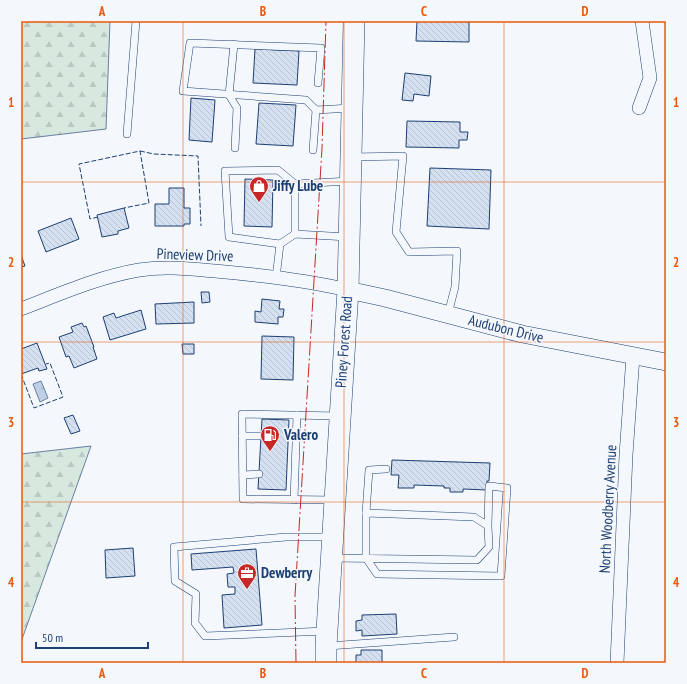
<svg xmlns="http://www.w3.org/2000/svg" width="687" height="684" font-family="'PT Sans Narrow',sans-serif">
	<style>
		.forest { fill: url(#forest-firs); stroke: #687fa3 }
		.water { fill: url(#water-ripples); stroke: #687fa3 }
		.building { fill: url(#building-back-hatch); stroke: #1d3f73 }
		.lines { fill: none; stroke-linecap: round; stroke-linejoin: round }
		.service-casing { stroke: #1d3f73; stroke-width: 8 }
		.minor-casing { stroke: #1d3f73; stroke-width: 14 }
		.tertiary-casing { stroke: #1d3f73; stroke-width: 18 }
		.primary-casing { stroke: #1d3f73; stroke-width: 22 }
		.service { stroke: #f4f7fb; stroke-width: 7 }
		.minor { stroke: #f4f7fb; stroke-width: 13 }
		.tertiary { stroke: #f4f7fb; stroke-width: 17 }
		.primary { stroke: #f4f7fb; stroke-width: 21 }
		.fence { stroke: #1d3f73; stroke-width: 1; stroke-dasharray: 5 2; stroke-linecap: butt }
		.power { stroke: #c62828; stroke-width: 1; stroke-dasharray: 14 3 2 3; stroke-linecap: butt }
		.grid { fill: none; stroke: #e8590c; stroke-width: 1; stroke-opacity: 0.55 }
		.labels { text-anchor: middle; stroke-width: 3; stroke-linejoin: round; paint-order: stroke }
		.poi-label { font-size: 15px; font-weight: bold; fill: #1d3f73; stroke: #f4f7fb; text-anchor: start }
		.street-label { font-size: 15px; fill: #1d3f73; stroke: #f4f7fb }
		.neatline { fill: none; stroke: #e8590c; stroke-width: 1.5 }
		.grid-label { font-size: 13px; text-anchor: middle; font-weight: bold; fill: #e8590c }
	</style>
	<defs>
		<pattern id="forest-firs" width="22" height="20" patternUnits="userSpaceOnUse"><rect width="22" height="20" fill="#d7e8df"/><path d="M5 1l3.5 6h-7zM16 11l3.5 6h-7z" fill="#b8c8c3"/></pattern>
		<pattern id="water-ripples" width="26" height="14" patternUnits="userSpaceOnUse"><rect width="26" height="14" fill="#bed0e5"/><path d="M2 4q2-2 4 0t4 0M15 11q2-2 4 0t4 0" fill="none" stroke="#9aaabe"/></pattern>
		<pattern id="building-back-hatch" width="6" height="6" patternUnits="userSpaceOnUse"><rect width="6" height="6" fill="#d5e0f0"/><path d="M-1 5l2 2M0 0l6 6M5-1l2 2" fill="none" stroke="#b6c1d1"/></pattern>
	</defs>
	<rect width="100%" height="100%" fill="#f4f7fb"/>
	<g class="forest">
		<path d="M21,21H110L106,129L21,139Z"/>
		<path d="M91,446L21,642V454Z"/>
	</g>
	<path class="water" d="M41,381L48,398L40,402L33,384Z"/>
	<g class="building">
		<path d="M417,21H469V42L416,41Z"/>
		<path d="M255,49L299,51L297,85L253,83Z"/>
		<path d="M405,73L431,76L429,96L414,94L413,101L402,100Z"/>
		<path d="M191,98L215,100L212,142L189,140Z"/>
		<path d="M259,103L296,105L293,146L256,144Z"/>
		<path d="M407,121L460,122V132H468L467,140H459V148L406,147Z"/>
		<path d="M430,168L491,170L489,229L427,226Z"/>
		<path d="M245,179L273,180L272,227L244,226Z"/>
		<path d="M169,188H184V208H190V224H184V226H155V204H169Z"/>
		<path d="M124,208L129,228L118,231V234L102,237L97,215Z"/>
		<path d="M71,218L79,239L46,252L38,231Z"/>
		<path d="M21,255L25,266L21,267Z"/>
		<path d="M201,292H209L210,302L202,303Z"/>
		<path d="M262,299L280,301L279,309H284L283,317H278V324L255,322V311L261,312Z"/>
		<path d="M194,302V323L156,324L155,304Z"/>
		<path d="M141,310L146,329L110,340L103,317L114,313L116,318Z"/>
		<path d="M82,323L84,327L86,326L94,347H93L97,359L74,368L69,356L66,357L59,337L73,332L71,327Z"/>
		<path d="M262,336L294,337L293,380L261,379Z"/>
		<path d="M37,343L47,369L39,371L38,368L21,374V349Z"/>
		<path d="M182,344H194V354H183Z"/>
		<path d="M73,415L80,431L71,434L64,418Z"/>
		<path d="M262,419L289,420L286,490L258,489Z"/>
		<path d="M392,460L490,463L489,481H487V490L463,489V492H450V488H444V486L414,485V488H398L399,475H391Z"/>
		<path d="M133,548L135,576L106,578L105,550Z"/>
		<path d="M256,549L262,625L224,628L222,595L235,594V587H228L227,574L234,573L233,567L192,570L191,554Z"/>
		<path d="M396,614L397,634L362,636V630L356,631V621L362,620V615Z"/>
		<path d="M361,650H382V663H356V655H361Z"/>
	</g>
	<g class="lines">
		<g class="service-casing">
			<g id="service">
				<path d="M234,44L229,95L237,108L235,148"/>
				<path d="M318,83L321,48L190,43L183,91L306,100L316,110L351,108"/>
				<path d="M127,134L136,21"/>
				<path d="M313,150L316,110"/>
				<path d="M353,157L403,156L396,232L409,252L457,251L455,287L448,314"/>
				<path d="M295,234V184"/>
				<path d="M348,237L295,234L280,244L229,237L225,171L278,170L295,184L350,181"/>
				<path d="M276,278L280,244"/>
				<path d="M242,436H261"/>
				<path d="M243,475L259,474"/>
				<path d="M294,500L297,415"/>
				<path d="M334,500L243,499L242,414L339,416"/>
				<path d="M366,513L369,470L386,469"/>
				<path d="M334,558L477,560L489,547L488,526L474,517L366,513V558L377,574L501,576L507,488L489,486L488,526"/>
				<path d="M326,631L205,636L195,623L196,594L175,581L174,547L286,537H330"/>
				<path d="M328,646L454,637"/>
			</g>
		</g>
		<g class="minor-casing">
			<g id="minor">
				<path d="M639,108L650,78L642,21"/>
				<path d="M21,309C60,294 98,277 139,270C165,266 190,269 215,271C260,275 305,280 348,290"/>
				<path d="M617,663L626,455L633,356"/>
			</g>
		</g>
		<g class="tertiary-casing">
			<path id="tertiary" d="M348,290L385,298L522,334L666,362"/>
		</g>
		<g class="primary-casing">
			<path id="primary" d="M326,663V646L348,290L354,21"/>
		</g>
		<use href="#service" class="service"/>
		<use href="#minor" class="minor"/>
		<use href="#tertiary" class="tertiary"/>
		<use href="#primary" class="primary"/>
		<g class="fence">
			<path d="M140,151L154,154L198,156L201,226"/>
			<path d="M98,217L90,219L79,164L140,151L149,203L124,208"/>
			<path d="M21,374L34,408L63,397L50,363L46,364"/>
		</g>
		<path class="power" d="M296,663L295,596L322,148L326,21"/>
	</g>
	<path class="grid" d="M183,21V663M344,21V663M504,21V663M21,182H666M21,342H666M21,502H666"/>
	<defs>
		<g id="shop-pin" transform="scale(1)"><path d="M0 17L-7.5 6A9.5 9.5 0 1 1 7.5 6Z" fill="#c62828" stroke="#f4f7fb"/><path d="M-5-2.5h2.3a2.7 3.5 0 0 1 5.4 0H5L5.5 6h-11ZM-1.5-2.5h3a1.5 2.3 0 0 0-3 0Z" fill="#fff"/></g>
		<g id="fuel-pin" transform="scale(1)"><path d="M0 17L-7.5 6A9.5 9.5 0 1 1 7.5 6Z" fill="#c62828" stroke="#f4f7fb"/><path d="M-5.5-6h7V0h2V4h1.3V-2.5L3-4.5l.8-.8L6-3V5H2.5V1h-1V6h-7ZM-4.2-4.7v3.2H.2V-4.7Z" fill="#fff"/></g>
		<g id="office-pin" transform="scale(1)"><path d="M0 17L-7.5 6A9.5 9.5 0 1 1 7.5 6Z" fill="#c62828" stroke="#f4f7fb"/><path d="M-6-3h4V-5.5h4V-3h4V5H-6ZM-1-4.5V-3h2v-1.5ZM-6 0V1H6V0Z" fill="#fff"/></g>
	</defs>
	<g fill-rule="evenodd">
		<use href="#shop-pin" x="259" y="186"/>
		<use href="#fuel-pin" x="270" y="435"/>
		<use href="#office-pin" x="247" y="573"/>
	</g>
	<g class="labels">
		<g class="poi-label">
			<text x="273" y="191">Jiffy Lube</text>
			<text x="284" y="440">Valero</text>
			<text x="261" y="578">Dewberry</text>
		</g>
		<g class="street-label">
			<text transform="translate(195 255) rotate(2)" y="5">Pineview Drive</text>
			<text transform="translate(506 329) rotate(14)" y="5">Audubon Drive</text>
			<text transform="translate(344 342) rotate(-86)" y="5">Piney Forest Road</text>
			<text transform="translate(608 509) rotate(-87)" y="5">North Woodberry Avenue</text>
		</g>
	</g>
	<rect width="687" height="684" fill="none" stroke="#f4f7fb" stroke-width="44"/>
	<path d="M36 642v6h112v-6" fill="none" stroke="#1d3f73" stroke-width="2"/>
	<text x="42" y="642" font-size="12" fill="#1d3f73" stroke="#f4f7fb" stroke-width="3" paint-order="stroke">50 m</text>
	<rect x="22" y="22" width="643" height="640" class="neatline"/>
	<g class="grid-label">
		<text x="102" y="16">A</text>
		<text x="263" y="16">B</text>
		<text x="424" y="16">C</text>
		<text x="585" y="16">D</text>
		<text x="11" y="107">1</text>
		<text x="676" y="107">1</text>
		<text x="11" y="267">2</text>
		<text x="676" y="267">2</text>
		<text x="11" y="427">3</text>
		<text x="676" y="427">3</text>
		<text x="11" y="587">4</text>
		<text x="676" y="587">4</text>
		<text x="102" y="678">A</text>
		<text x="263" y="678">B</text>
		<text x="424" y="678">C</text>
		<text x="585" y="678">D</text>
	</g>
</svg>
